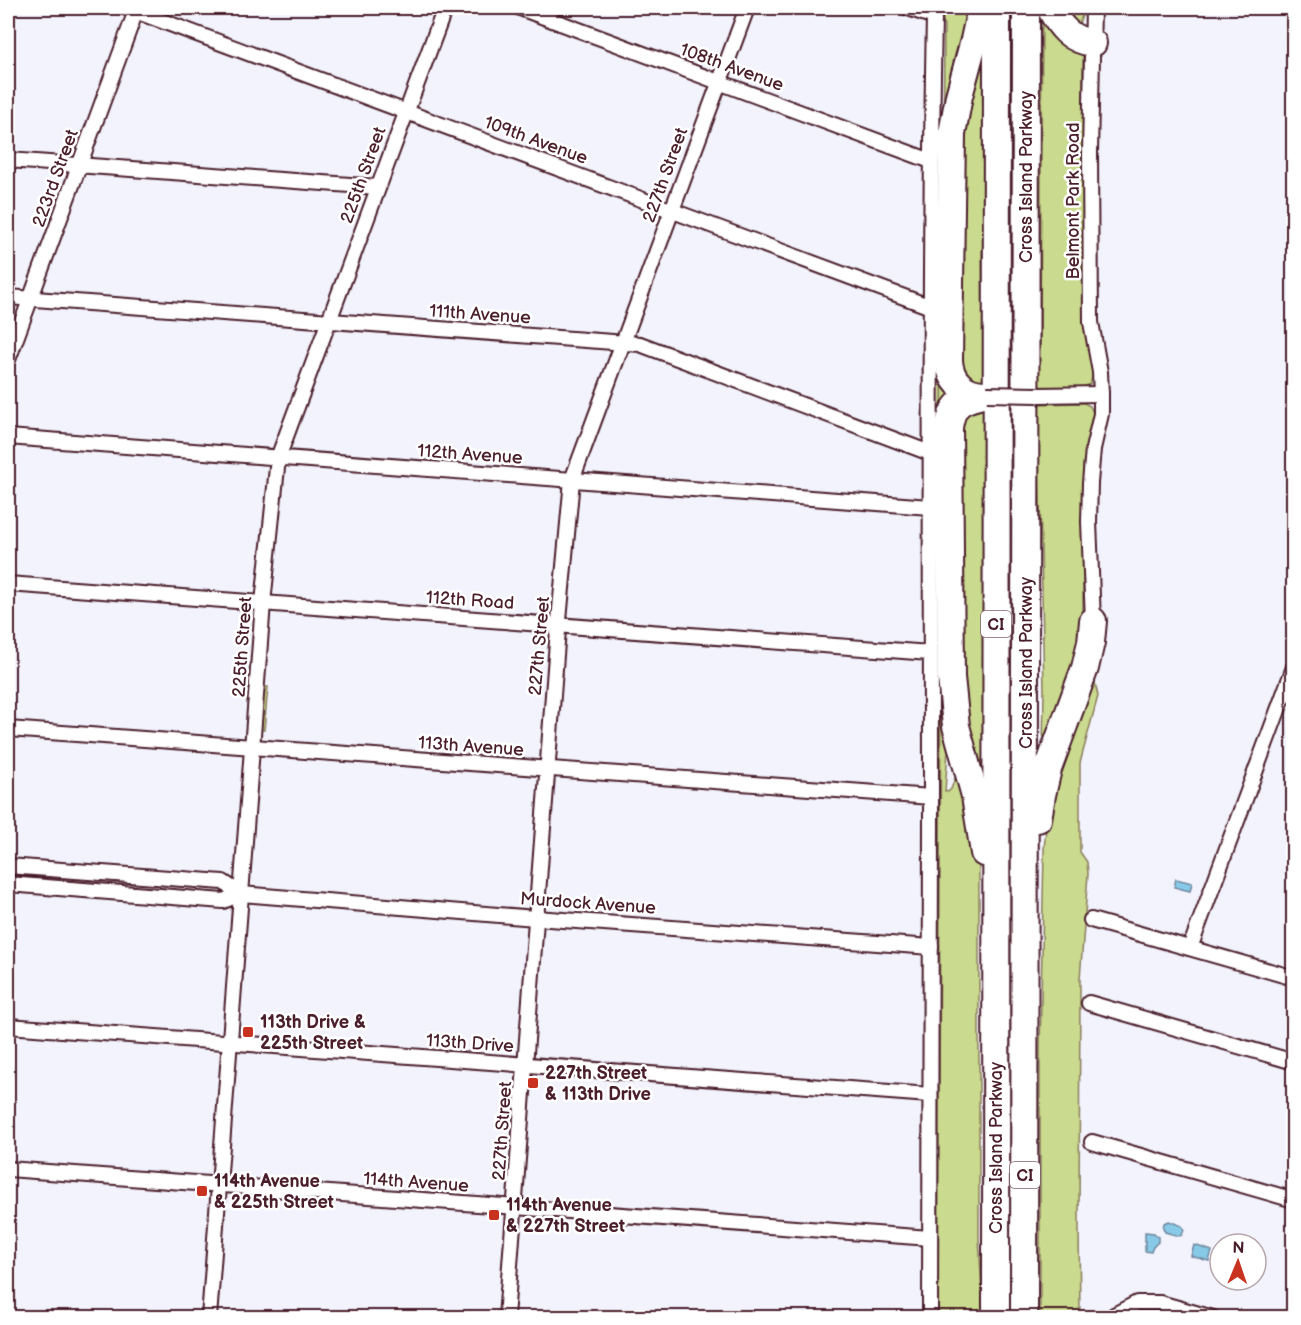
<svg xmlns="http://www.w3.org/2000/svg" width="1301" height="1325" font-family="'Balsamiq Sans',sans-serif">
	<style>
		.green { fill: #cada8e; stroke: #8a7c5c; stroke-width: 1.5 }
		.water { fill: #87cae8; stroke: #6f869c; stroke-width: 1.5 }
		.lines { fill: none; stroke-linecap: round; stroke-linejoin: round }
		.minor-casing { stroke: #4a1f2b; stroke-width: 18 }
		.motorway-casing { stroke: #4a1f2b; stroke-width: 30 }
		.minor { stroke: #fff; stroke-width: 14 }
		.motorway { stroke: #fff; stroke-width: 26 }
		.minor-bridge-casing { stroke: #4a1f2b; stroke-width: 18; stroke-linecap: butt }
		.minor-bridge { stroke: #fff; stroke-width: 14 }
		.poi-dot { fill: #c8321e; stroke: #fff; stroke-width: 2 }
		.labels { text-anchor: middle; stroke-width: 5; stroke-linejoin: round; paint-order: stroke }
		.shield { fill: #fff; stroke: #80626b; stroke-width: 1.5 }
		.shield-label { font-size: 16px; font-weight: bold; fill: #4a1f2b }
		.street-label { font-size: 18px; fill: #4a1f2b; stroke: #fff }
		.poi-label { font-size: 18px; font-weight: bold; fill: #4a1f2b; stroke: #fff; text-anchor: start }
	</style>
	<rect width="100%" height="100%" fill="#f2f3fd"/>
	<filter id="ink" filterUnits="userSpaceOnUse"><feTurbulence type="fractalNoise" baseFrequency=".0167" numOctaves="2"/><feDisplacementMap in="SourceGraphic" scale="12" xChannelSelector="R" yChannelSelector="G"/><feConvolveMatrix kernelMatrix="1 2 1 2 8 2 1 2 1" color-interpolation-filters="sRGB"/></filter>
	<g filter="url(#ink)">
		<g class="green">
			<path d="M936,8H977L951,101L960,394L950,723L945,791L948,792L951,789L957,773L979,855V1237L983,1318L938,1317C937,887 938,456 944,25L942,15Z"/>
			<path d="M1042,8L1079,46L1083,54V293C1083,304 1083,316 1084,327C1086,345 1098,367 1090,384L1083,387H1036V350H1040Z"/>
			<path d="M1058,8H1082V16L1079,23H1073Z"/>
			<path d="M978,56L987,70L988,248L982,249L983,322L987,387L982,388L959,368V138Z"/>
			<path d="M1084,403L1090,406L1093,413V420L1083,465V653L1043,749L1044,691L1038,404Z"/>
			<path d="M987,404V804L963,725L959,425L966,413Z"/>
			<path d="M1093,674L1098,696L1080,763V852L1087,862L1088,874L1080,979L1079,1229L1080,1317L1040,1318V1049L1044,850L1049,796Z"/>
			<path d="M265,687H268L264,730H261L263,713L262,712Z"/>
		</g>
		<g class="water">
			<path d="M1176,879L1192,883L1190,891L1174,887Z"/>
			<path d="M1169,1221L1182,1226L1184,1230L1182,1235L1179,1236L1165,1232L1163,1228L1164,1223Z"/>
			<path d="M1145,1232L1154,1233L1158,1237V1242L1153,1247L1151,1252L1145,1251Z"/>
			<path d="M1194,1245L1212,1251L1209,1261L1191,1256Z"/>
		</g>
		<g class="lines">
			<g class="minor-casing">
				<g id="minor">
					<path d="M127,8L931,307"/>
					<path d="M520,8L931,161"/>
					<path d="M908,8L934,17C929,276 931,536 931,795C932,969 931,1143 930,1318"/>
					<path d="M8,160L378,187"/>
					<path d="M8,297L640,344L930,453"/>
					<path d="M8,360L137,8"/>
					<path d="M1038,395L1101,394"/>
					<path d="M8,437L930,507"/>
					<path d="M8,584L930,653"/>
					<path d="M1093,621L1089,522L1090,483L1093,449L1101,414V394L1100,372L1091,322L1090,153L1093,8"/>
					<path d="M8,729L931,797"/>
					<path d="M8,866L223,882L241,894L223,901L8,884"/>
					<path d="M241,894L536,918L931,947"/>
					<path d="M1091,920L1294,978"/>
					<path d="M1190,948L1294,667"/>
					<path d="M1089,1003L1294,1062"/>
					<path d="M8,1026L930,1095"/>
					<path d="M1092,1142L1294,1200"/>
					<path d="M8,1169L930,1238"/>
					<path d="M209,1318L263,603L278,458L445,8"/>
					<path d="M506,1318L557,642L572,480L747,8"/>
					<path d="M1113,1318L1114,1315L1137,1303H1160L1213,1318"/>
				</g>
			</g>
			<g class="motorway-casing">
				<g id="motorway">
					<path d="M981,8L974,40L959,96L952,134L949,360C950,381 965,395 987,394"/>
					<path d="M1050,8C1060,27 1070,40 1093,43"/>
					<path d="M1038,819L1042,795L1048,769L1085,668L1091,642L1093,621"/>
					<path d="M984,853L975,796L956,726L951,677L949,428C952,402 963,399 987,394"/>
					<path d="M996,1318L997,8"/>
					<path d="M1024,1318L1026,8"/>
				</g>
			</g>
			<use href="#minor" class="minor"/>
			<use href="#motorway" class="motorway"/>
			<g class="minor-bridge-casing">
				<path id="minor-bridge" d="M987,394L1038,395"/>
			</g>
			<use href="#minor-bridge" class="minor-bridge"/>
		</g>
	</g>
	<g class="poi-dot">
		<rect x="242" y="1026" width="12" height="12" rx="3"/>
		<rect x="527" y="1077" width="12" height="12" rx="3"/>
		<rect x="196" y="1185" width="12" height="12" rx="3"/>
		<rect x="488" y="1209" width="12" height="12" rx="3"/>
	</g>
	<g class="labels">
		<g class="shield">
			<rect x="981" y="611" width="30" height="26" rx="4.5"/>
			<rect x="1010" y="1162" width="30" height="26" rx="4.5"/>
		</g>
		<g class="shield-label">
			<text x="996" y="630">CI</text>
			<text x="1025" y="1181">CI</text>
		</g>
		<g class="street-label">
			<text transform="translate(732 67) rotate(20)" y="6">108th Avenue</text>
			<text transform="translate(536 140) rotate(20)" y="6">109th Avenue</text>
			<text transform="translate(363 175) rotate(-70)" y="6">225th Street</text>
			<text transform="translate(665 175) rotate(-70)" y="6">227th Street</text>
			<text transform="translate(1026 177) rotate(-90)" y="6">Cross Island Parkway</text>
			<text transform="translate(55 178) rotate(-70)" y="6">223rd Street</text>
			<text transform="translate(1073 201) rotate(-90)" y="6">Belmont Park Road</text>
			<text transform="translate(480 314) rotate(4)" y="6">111th Avenue</text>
			<text transform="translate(470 454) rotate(4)" y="6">112th Avenue</text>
			<text transform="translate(470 600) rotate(4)" y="6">112th Road</text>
			<text transform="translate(539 646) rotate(-85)" y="6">227th Street</text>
			<text transform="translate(242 647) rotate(-86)" y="6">225th Street</text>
			<text transform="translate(1026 663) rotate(-90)" y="6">Cross Island Parkway</text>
			<text transform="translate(471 746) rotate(4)" y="6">113th Avenue</text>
			<text transform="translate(588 903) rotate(4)" y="6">Murdock Avenue</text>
			<text transform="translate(470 1043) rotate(4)" y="6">113th Drive</text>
			<text transform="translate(502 1131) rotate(-86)" y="6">227th Street</text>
			<text transform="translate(996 1148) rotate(-90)" y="6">Cross Island Parkway</text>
			<text transform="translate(416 1182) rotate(4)" y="6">114th Avenue</text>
		</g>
		<g class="poi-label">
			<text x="260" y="1028">113th Drive &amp;<tspan x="260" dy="21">225th Street</tspan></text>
			<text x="545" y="1079">227th Street<tspan x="545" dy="21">&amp; 113th Drive</tspan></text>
			<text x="214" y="1187">114th Avenue<tspan x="214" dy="21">&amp; 225th Street</tspan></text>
			<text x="506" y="1211">114th Avenue<tspan x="506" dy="21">&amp; 227th Street</tspan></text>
		</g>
	</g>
	<rect width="1301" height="1325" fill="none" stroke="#fff" stroke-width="30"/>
	<rect x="15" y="15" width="1271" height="1295" fill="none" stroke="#4a1f2b" stroke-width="2" filter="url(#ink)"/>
	<g transform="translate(1238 1262) rotate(2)"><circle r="28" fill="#ffffff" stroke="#b7a5aa" stroke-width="1.5"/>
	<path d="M0-4.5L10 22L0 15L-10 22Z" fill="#c8321e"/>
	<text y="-9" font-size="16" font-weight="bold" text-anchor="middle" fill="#4a1f2b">N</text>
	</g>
</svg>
